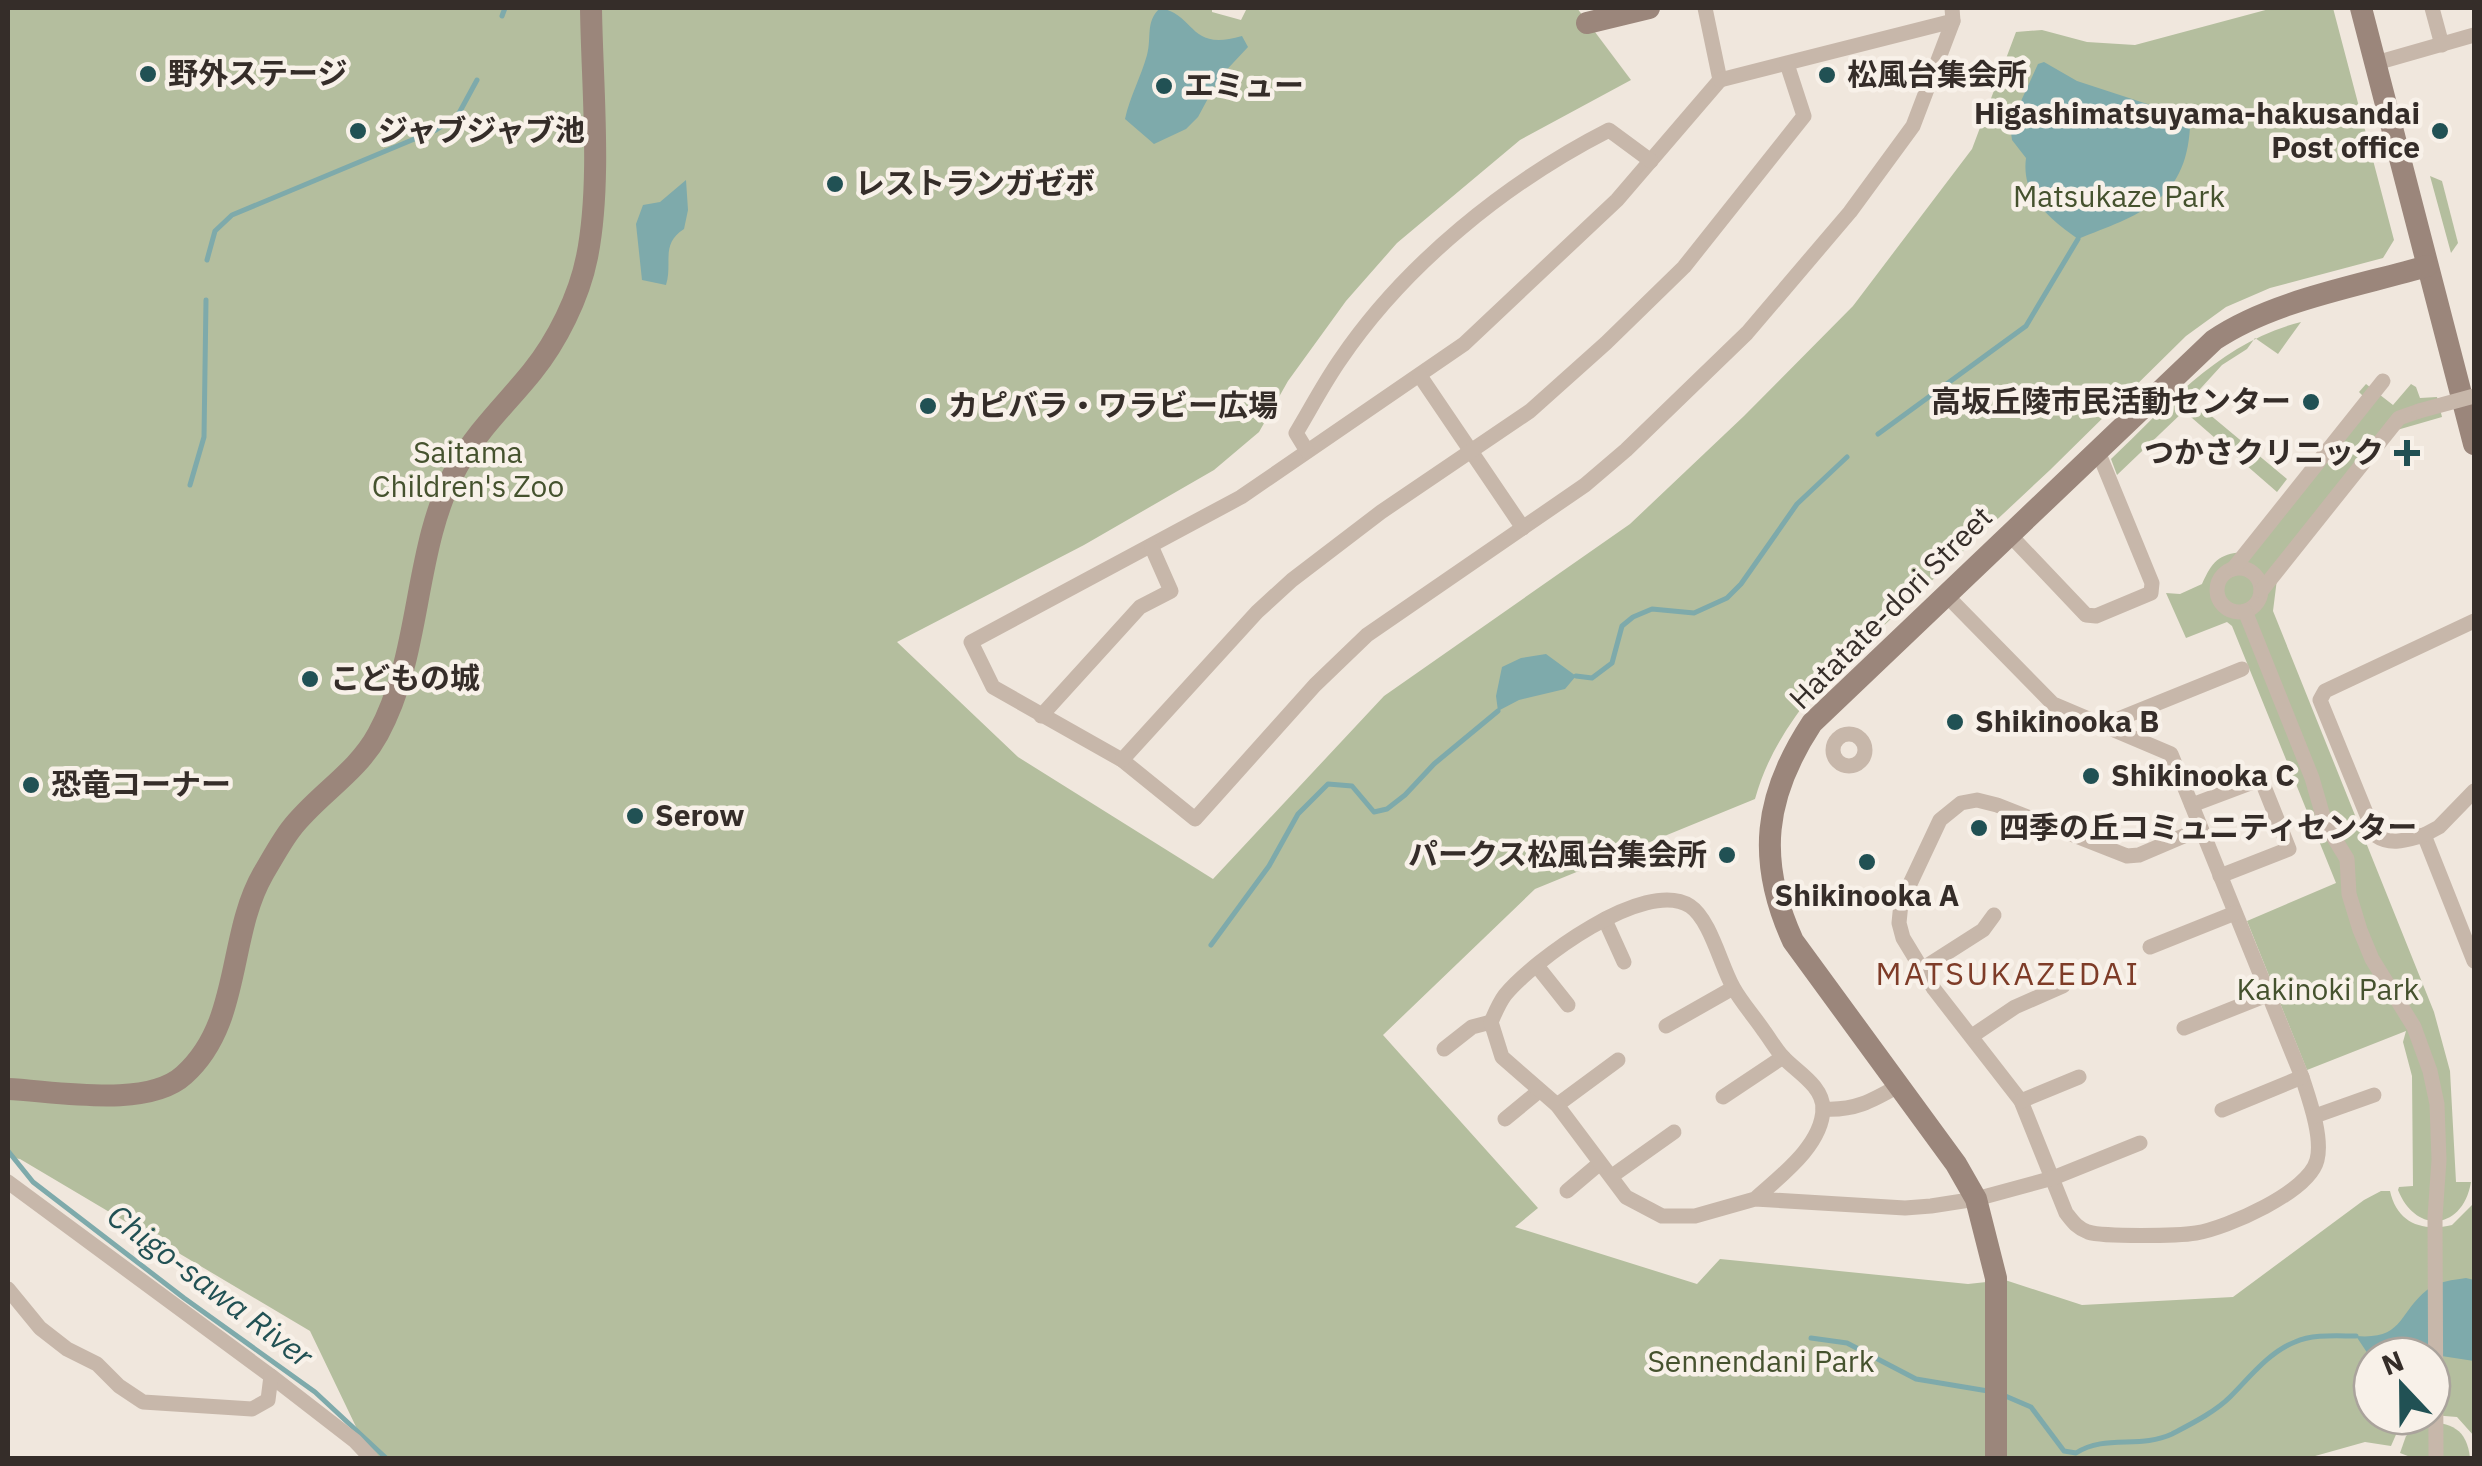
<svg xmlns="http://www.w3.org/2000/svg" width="2482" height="1466" font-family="'IBM Plex Sans','Noto Sans JP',sans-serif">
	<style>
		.green { fill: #b4be9e }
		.water { fill: #7eaaab }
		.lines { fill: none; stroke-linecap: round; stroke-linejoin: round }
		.stream { stroke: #7eaaab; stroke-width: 5 }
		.street { stroke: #c7b7aa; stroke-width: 15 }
		.secondary { stroke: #9b867b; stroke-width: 22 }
		.street-bridge { stroke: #c7b7aa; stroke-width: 15 }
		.poi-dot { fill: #215154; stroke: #f8f1e9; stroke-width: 4 }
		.labels { text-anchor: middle; stroke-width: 9; stroke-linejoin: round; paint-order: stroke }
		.poi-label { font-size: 30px; font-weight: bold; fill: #352d29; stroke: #f8f1e9; text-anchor: start }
		.park-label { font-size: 30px; fill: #45522e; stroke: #f8f1e9 }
		.street-label { font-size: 30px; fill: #352d29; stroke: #f8f1e9 }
		.neighbourhood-label { font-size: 32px; letter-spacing: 2.5px; fill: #7e3c28; stroke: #f8f1e9 }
		.water-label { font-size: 32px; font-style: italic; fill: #215154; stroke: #f8f1e9 }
	</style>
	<rect width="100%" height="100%" fill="#f0e7dd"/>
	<g class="green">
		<path d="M8,8H1212V12L1241,20L1247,8H1577L1631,80L1520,140L1397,243L1346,301L1288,381L1259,432L1214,470L1084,545L897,642L1018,757L1213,879L1384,696L1630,524L1744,416L1853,306L1972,149L2016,32L2042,30L2087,42L2135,45L2273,8H2333L2394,240L2383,258L2270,288L2226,307L2186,336L2050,470L1815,690C1788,725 1767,756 1755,799L1535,889L1383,1035L1538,1208L1515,1227L1697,1284L1720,1259L1968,1284L2005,1280L2082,1305L2233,1297L2364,1200L2381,1191H2390C2397,1223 2422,1232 2452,1225L2474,1203V1436L2457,1417L2432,1415V1356H2372V1416H2420L2398,1430L2391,1446L2365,1442L2308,1458H371L310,1331L20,1159L8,1157Z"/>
		<path d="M2430,176L2442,181L2458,243L2451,253Z"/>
		<path d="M2301,322L2278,354L2255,338L2247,349L2222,365L2191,399L2287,479L2277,492L2184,411L2117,475L2111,459C2169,404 2220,342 2301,322Z"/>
		<path d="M2366,384L2393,405L2411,384L2416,387L2420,398L2437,397L2442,417L2397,430L2277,579L2273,611L2434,1012L2450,1071L2456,1182H2471C2463,1230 2416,1235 2398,1190L2399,1187L2413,1186L2412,1076L2403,1042L2406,1031L2307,1070L2247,921L2336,883L2232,626L2227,622L2186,638L2166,593L2180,594L2202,584C2212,562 2218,554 2243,552L2364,397L2359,392Z"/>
		<path d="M2424,1422C2451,1422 2467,1429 2470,1458H2413L2400,1453L2406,1436Z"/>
	</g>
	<g class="water">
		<path d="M1160,8C1197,15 1188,52 1242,36L1248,47L1219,78L1198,117L1186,129L1154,144L1125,119C1130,96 1141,77 1147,55C1152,37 1145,22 1160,8Z"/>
		<path d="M2044,62L2077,81L2181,115L2190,127C2186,202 2138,215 2078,239C2049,218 2021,196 2026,158L2012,140L2010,125L2038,64Z"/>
		<path d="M686,180L688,210L684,229C660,244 673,263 666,285L642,280L636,224L643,205L660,202Z"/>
		<path d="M1546,654L1576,676L1565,689L1519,700L1498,711L1496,696L1502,667L1521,658Z"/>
		<path d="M2466,1278L2474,1280V1361L2422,1353L2372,1356V1360L2356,1336C2404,1340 2398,1313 2427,1290C2437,1281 2454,1280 2466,1278Z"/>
	</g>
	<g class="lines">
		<g class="stream">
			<path d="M502,16L505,8"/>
			<path d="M207,260L215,231L232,215L436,130L458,115L477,80"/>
			<path d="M1878,434L2026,326L2078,239"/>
			<path d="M190,485L204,437L206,300"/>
			<path d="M1576,676L1592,678L1612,663L1622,626L1633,617L1652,609L1694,613L1727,598L1741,584L1797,504L1847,457"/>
			<path d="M1211,945L1269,866L1298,814L1328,784L1352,786L1374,812L1387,809L1405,795L1434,764L1498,711"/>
			<path d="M8,1151L33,1182L184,1298L315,1392L386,1458"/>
			<path d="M1811,1338L1847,1343L1916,1379L1988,1391"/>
			<path d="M2003,1395L2031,1407L2064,1451L2076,1453C2105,1434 2140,1449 2172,1434C2191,1424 2215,1412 2230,1397C2249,1378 2269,1352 2295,1342C2313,1334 2336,1336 2356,1336"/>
		</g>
		<g class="street">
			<path d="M1705,8L1720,80L1617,200L1464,344L1241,497L971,642L993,687L1122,760L1195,819L1315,685L1367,635L1585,485L1626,450L1747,333L1850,212L1913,126L1953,21L1952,8"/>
			<path d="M2432,8L2442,45"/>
			<path d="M2376,63L2474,35"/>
			<path d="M1720,80L1953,21"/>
			<path d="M1420,376L1523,528"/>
			<path d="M1307,451L1296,433C1311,408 1324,383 1340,360C1405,264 1507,182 1609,130L1651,161"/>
			<path d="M2009,534L2086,615L2096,616L2151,593L2152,583L2097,449"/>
			<circle cx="2239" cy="590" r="22"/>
			<path d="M2233,569L2383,381"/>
			<path d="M2261,591L2399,418L2419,411"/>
			<path d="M1946,595L2053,704L2171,754L2302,1077C2309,1099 2323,1137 2317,1160C2309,1192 2227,1228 2196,1233C2178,1236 2104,1237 2088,1232C2077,1228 2073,1222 2066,1213L2021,1101L1934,989L1903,938L1899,923L1901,903L1940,820L1961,803L1977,800L1997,805L2127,856L2139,855L2200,829"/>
			<path d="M2245,611L2312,778L2325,823L2347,859L2349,894L2360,930L2372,959L2414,1027L2430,1071L2437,1104L2439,1160L2435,1217L2436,1458"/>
			<path d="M2474,621L2325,691L2320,700L2375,835C2391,846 2406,840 2424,835L2474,961"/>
			<path d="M1041,716L1140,607L1171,591L1152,548"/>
			<path d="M2106,724L2242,669"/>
			<circle cx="1849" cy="750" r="16"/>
			<path d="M1122,760L1257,612L1292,580L1381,512L1530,411L1606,343L1684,267L1804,116L1787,64"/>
			<path d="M2192,805L2261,779L2289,849L2220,876"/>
			<path d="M2424,835L2439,827L2474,791"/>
			<path d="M1605,920L1624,962"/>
			<path d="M2150,947L2235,913"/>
			<path d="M1537,966L1568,1005"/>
			<path d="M1922,969L1983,930L1994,915"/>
			<path d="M1666,1026L1733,988"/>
			<path d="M2184,1028L2267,995"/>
			<path d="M1972,1036L2015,1007L2063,986"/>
			<path d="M1444,1049L1472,1027L1491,1022"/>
			<path d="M1723,1097L1783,1057"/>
			<path d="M2021,1101L2079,1077"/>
			<path d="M1557,1105L1618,1060"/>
			<path d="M1823,1109C1854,1111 1872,1101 1898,1086"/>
			<path d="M2222,1110L2302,1077"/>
			<path d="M2315,1116L2374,1095"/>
			<path d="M1505,1119L1539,1091"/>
			<path d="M1612,1176L1674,1132"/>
			<path d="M8,1182L271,1376L355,1441L371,1458"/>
			<path d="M1567,1191L1600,1163"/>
			<path d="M1755,1199C1779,1177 1822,1146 1823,1109C1823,1085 1795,1071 1782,1056C1775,1048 1770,1039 1764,1031C1754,1016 1741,1002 1733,987C1721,966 1710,919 1690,906C1645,877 1533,961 1505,995C1499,1003 1495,1013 1491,1022L1502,1057L1557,1105L1626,1197L1662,1216H1695L1755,1199L1905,1208L1931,1206L1976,1199L2053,1178L2140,1143"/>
			<path d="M8,1289L40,1328L67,1349L97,1364L119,1386L143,1402L252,1409L268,1400L271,1376"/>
		</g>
		<g class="secondary">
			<path d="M2361,8L2474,444"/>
			<path d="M1587,23L1649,8"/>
			<path d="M8,1089C55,1091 147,1109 184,1075C242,1023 227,937 263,874C272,859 281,842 291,829C317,795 357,773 378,734C423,652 412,550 457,467C476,432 507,403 532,372C557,341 579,297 587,257C602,182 592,85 591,8"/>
			<path d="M1996,1458V1278L1976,1199L1956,1164L1793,941C1756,860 1764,796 1812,723L2214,340C2273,300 2359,286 2427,266"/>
		</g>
		<path class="street-bridge" d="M2419,411L2474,396"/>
	</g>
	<g class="poi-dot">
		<circle cx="148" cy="74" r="10"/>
		<circle cx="1827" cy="75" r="10"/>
		<circle cx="1164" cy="86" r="10"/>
		<circle cx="358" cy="131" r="10"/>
		<circle cx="2440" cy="131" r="10"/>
		<circle cx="835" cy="184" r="10"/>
		<circle cx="2311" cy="402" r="10"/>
		<circle cx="928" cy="406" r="10"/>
		<path d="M2402 438h10v10h10v10h-10v10h-10v-10h-10v-10h10z"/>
		<circle cx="310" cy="679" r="10"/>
		<circle cx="1955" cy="722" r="10"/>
		<circle cx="2091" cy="776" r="10"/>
		<circle cx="31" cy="785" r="10"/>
		<circle cx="635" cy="816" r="10"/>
		<circle cx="1979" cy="828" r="10"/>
		<circle cx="1727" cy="855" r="10"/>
		<circle cx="1867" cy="862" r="10"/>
	</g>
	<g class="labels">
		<g class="poi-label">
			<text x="168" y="84">野外ステージ</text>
			<text x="1847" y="85">松風台集会所</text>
			<text x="1184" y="96">エミュー</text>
			<text x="2420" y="124" text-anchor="end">Higashimatsuyama-hakusandai<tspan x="2420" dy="34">Post office</tspan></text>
			<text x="378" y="141">ジャブジャブ池</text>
			<text x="855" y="194">レストランガゼボ</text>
			<text x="2291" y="412" text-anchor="end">高坂丘陵市民活動センター</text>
			<text x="948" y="416">カピバラ・ワラビー広場</text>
			<text x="2384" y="463" text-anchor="end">つかさクリニック</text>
			<text x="330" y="689">こどもの城</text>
			<text x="1975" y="732">Shikinooka B</text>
			<text x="2111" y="786">Shikinooka C</text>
			<text x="51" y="795">恐竜コーナー</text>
			<text x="655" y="826">Serow</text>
			<text x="1999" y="838">四季の丘コミュニティセンター</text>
			<text x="1707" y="865" text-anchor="end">パークス松風台集会所</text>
			<text x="1867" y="906" text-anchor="middle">Shikinooka A</text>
		</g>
		<g class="park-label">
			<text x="2119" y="207">Matsukaze Park</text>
			<text x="468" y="463">Saitama<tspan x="468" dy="34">Children's Zoo</tspan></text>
			<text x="2328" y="1000">Kakinoki Park</text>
			<text x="1761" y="1372">Sennendani Park</text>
		</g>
		<g class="street-label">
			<text transform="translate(1891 608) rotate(-45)" y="10">Hatatate-dori Street</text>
		</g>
		<g class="neighbourhood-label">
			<text x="2008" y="985">MATSUKAZEDAI</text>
		</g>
		<g class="water-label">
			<text transform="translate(210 1286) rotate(37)" y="11">Chigo-sawa River</text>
		</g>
	</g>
	<rect width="2482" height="1466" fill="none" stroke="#352d29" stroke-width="20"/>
	<g transform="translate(2402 1386) rotate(338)"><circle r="48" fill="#f8f1e9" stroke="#aaa39c" stroke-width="2.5"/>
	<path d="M0-8L18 38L0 25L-18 38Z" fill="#215154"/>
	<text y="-15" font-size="28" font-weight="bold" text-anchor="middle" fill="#352d29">N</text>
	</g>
</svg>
